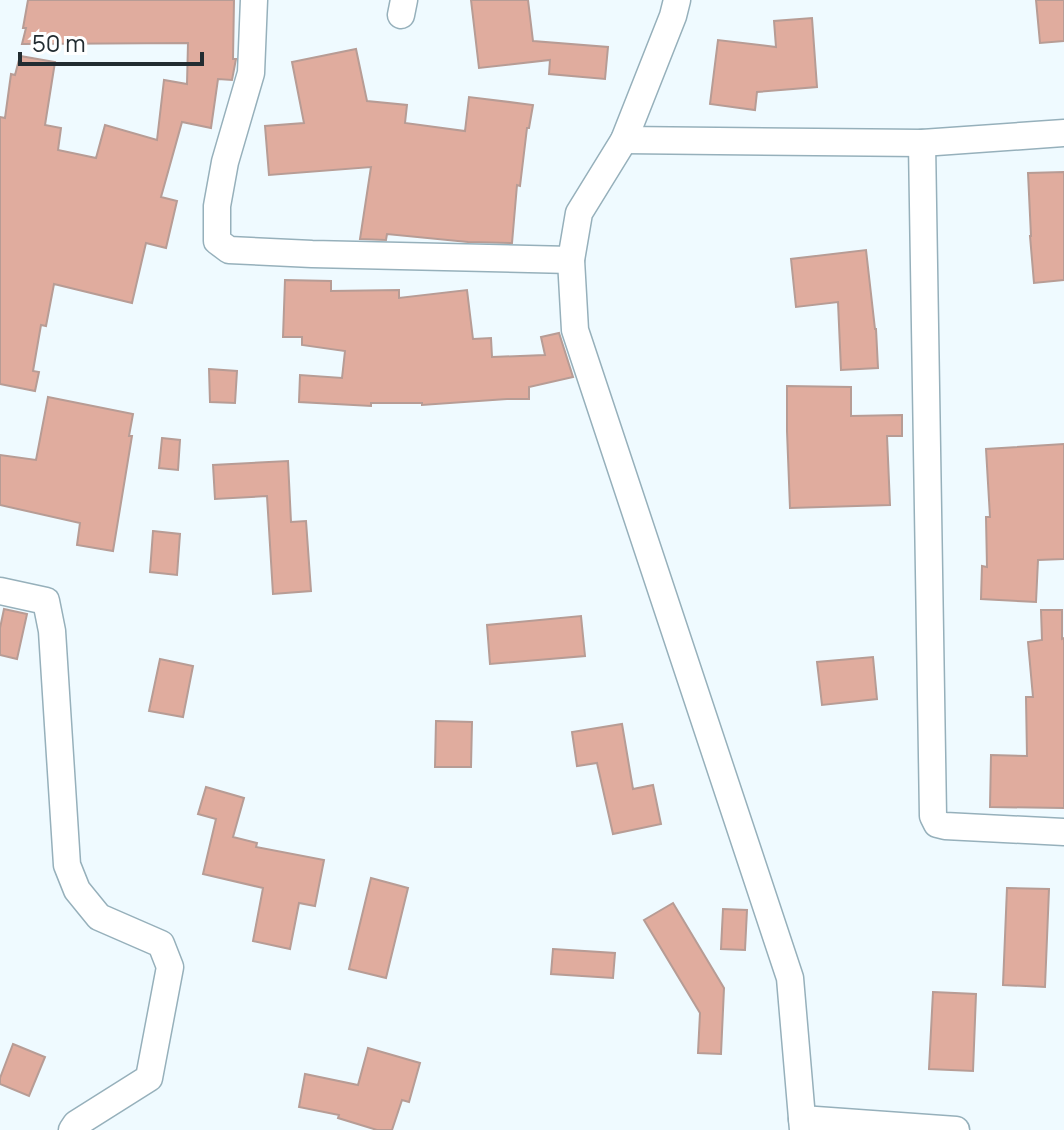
<svg xmlns="http://www.w3.org/2000/svg" width="1064" height="1130" font-family="Manrope,sans-serif">
	<style>
		.building { fill: #e0ac9e; stroke: #b79c95; stroke-width: 2 }
		.lines { fill: none; stroke-linecap: round; stroke-linejoin: round }
		.street-casing { stroke: #96b0bb; stroke-width: 29 }
		.street { stroke: #fff; stroke-width: 26 }
	</style>
	<rect width="100%" height="100%" fill="#effaff"/>
	<g class="building">
		<path d="M28,0H234L233,59H236L232,80L218,79L211,128L182,122L161,197L177,201L166,248L146,243L132,303L54,284L46,326L41,325L33,371L39,372L35,391L0,384V117L5,118L11,74L15,75L20,56L55,62L45,125L61,128L58,150L96,158L105,125L157,140L164,80L187,84L188,43L22,44L26,28H23Z"/>
		<path d="M471,0H528L533,41L608,47L605,79L549,74L550,60L479,68Z"/>
		<path d="M1036,0H1064V41L1040,43Z"/>
		<path d="M812,18L817,87L757,92L755,110L710,104L718,40L776,47L774,21Z"/>
		<path d="M356,49L367,101L407,105L405,123L465,131L469,97L533,105L529,128H527L520,186L517,185L512,243L468,242L387,234L386,240L360,239L371,167L269,175L265,126L304,123L292,62Z"/>
		<path d="M1064,172V280L1034,283L1030,236H1031L1028,173Z"/>
		<path d="M866,250L875,329H876L878,368L841,370L838,302L796,307L791,259Z"/>
		<path d="M285,280L331,281V291L399,290V298L467,290L473,339L491,338L492,357L545,355L541,337L559,333L573,377L529,387V399H507L422,405V403H371V406L299,402L300,375L342,378L345,351L302,345V337H283Z"/>
		<path d="M209,369L237,371L235,403L210,402Z"/>
		<path d="M787,386L851,387V416L902,415V436H887L890,505L790,508L787,431Z"/>
		<path d="M48,397L133,414L129,436H132L113,551L77,545L80,523L0,505V455L36,460Z"/>
		<path d="M162,438L180,440L178,470L159,468Z"/>
		<path d="M1064,444V559L1038,560L1036,602L981,599L982,566L987,567L986,517H990L986,449Z"/>
		<path d="M288,461L291,522L306,521L311,591L273,594L267,496L215,499L213,465Z"/>
		<path d="M153,531L180,534L177,575L150,572Z"/>
		<path d="M4,609L27,614L17,659L0,655V628Z"/>
		<path d="M1041,610H1062V639L1064,638V808L990,807L991,755L1027,756L1026,697H1033L1028,642L1042,640Z"/>
		<path d="M581,616L585,656L490,664L487,625Z"/>
		<path d="M873,657L877,699L822,705L817,662Z"/>
		<path d="M160,659L193,666L183,717L149,711Z"/>
		<path d="M436,721L472,722L471,767H435Z"/>
		<path d="M622,724L633,789L653,785L661,824L613,834L597,763L577,766L572,732Z"/>
		<path d="M206,787L244,798L233,837L257,843L256,847L324,860L315,906L299,903L290,949L253,941L263,888L203,874L216,819L198,814Z"/>
		<path d="M371,878L408,888L386,978L349,969Z"/>
		<path d="M1007,888L1049,889L1045,987L1003,985Z"/>
		<path d="M673,903L724,988L721,1054L698,1053L700,1013L644,920Z"/>
		<path d="M723,909L747,910L745,950L721,949Z"/>
		<path d="M553,949L615,953L613,978L551,974Z"/>
		<path d="M933,992L976,994L973,1071L929,1069Z"/>
		<path d="M13,1044L45,1057L29,1096L0,1084V1078Z"/>
		<path d="M368,1048L420,1063L409,1102L402,1100L392,1130H377L338,1118L339,1115L299,1107L305,1074L358,1085Z"/>
	</g>
	<g class="lines">
		<g class="street-casing">
			<g id="street">
				<path d="M254,0L251,73L225,162L217,206V241L229,250L312,254L571,260"/>
				<path d="M677,0L673,16L624,140L579,213L571,260L575,330L790,978L803,1130"/>
				<path d="M401,15L404,0"/>
				<path d="M624,140L922,143L1064,133"/>
				<path d="M922,143L933,816L937,824L945,826L1064,832"/>
				<path d="M0,591L46,601L52,631L67,865L77,890L99,917L161,944L170,967L149,1078L76,1124L72,1130"/>
				<path d="M802,1119L956,1130"/>
			</g>
		</g>
		<use href="#street" class="street"/>
	</g>
	<path d="M20 52v12h182v-12" fill="none" stroke="#222c31" stroke-width="4"/>
	<text x="32" y="52" font-size="24" fill="#222c31" stroke="#ffffff" stroke-width="6" paint-order="stroke">50 m</text>
</svg>
